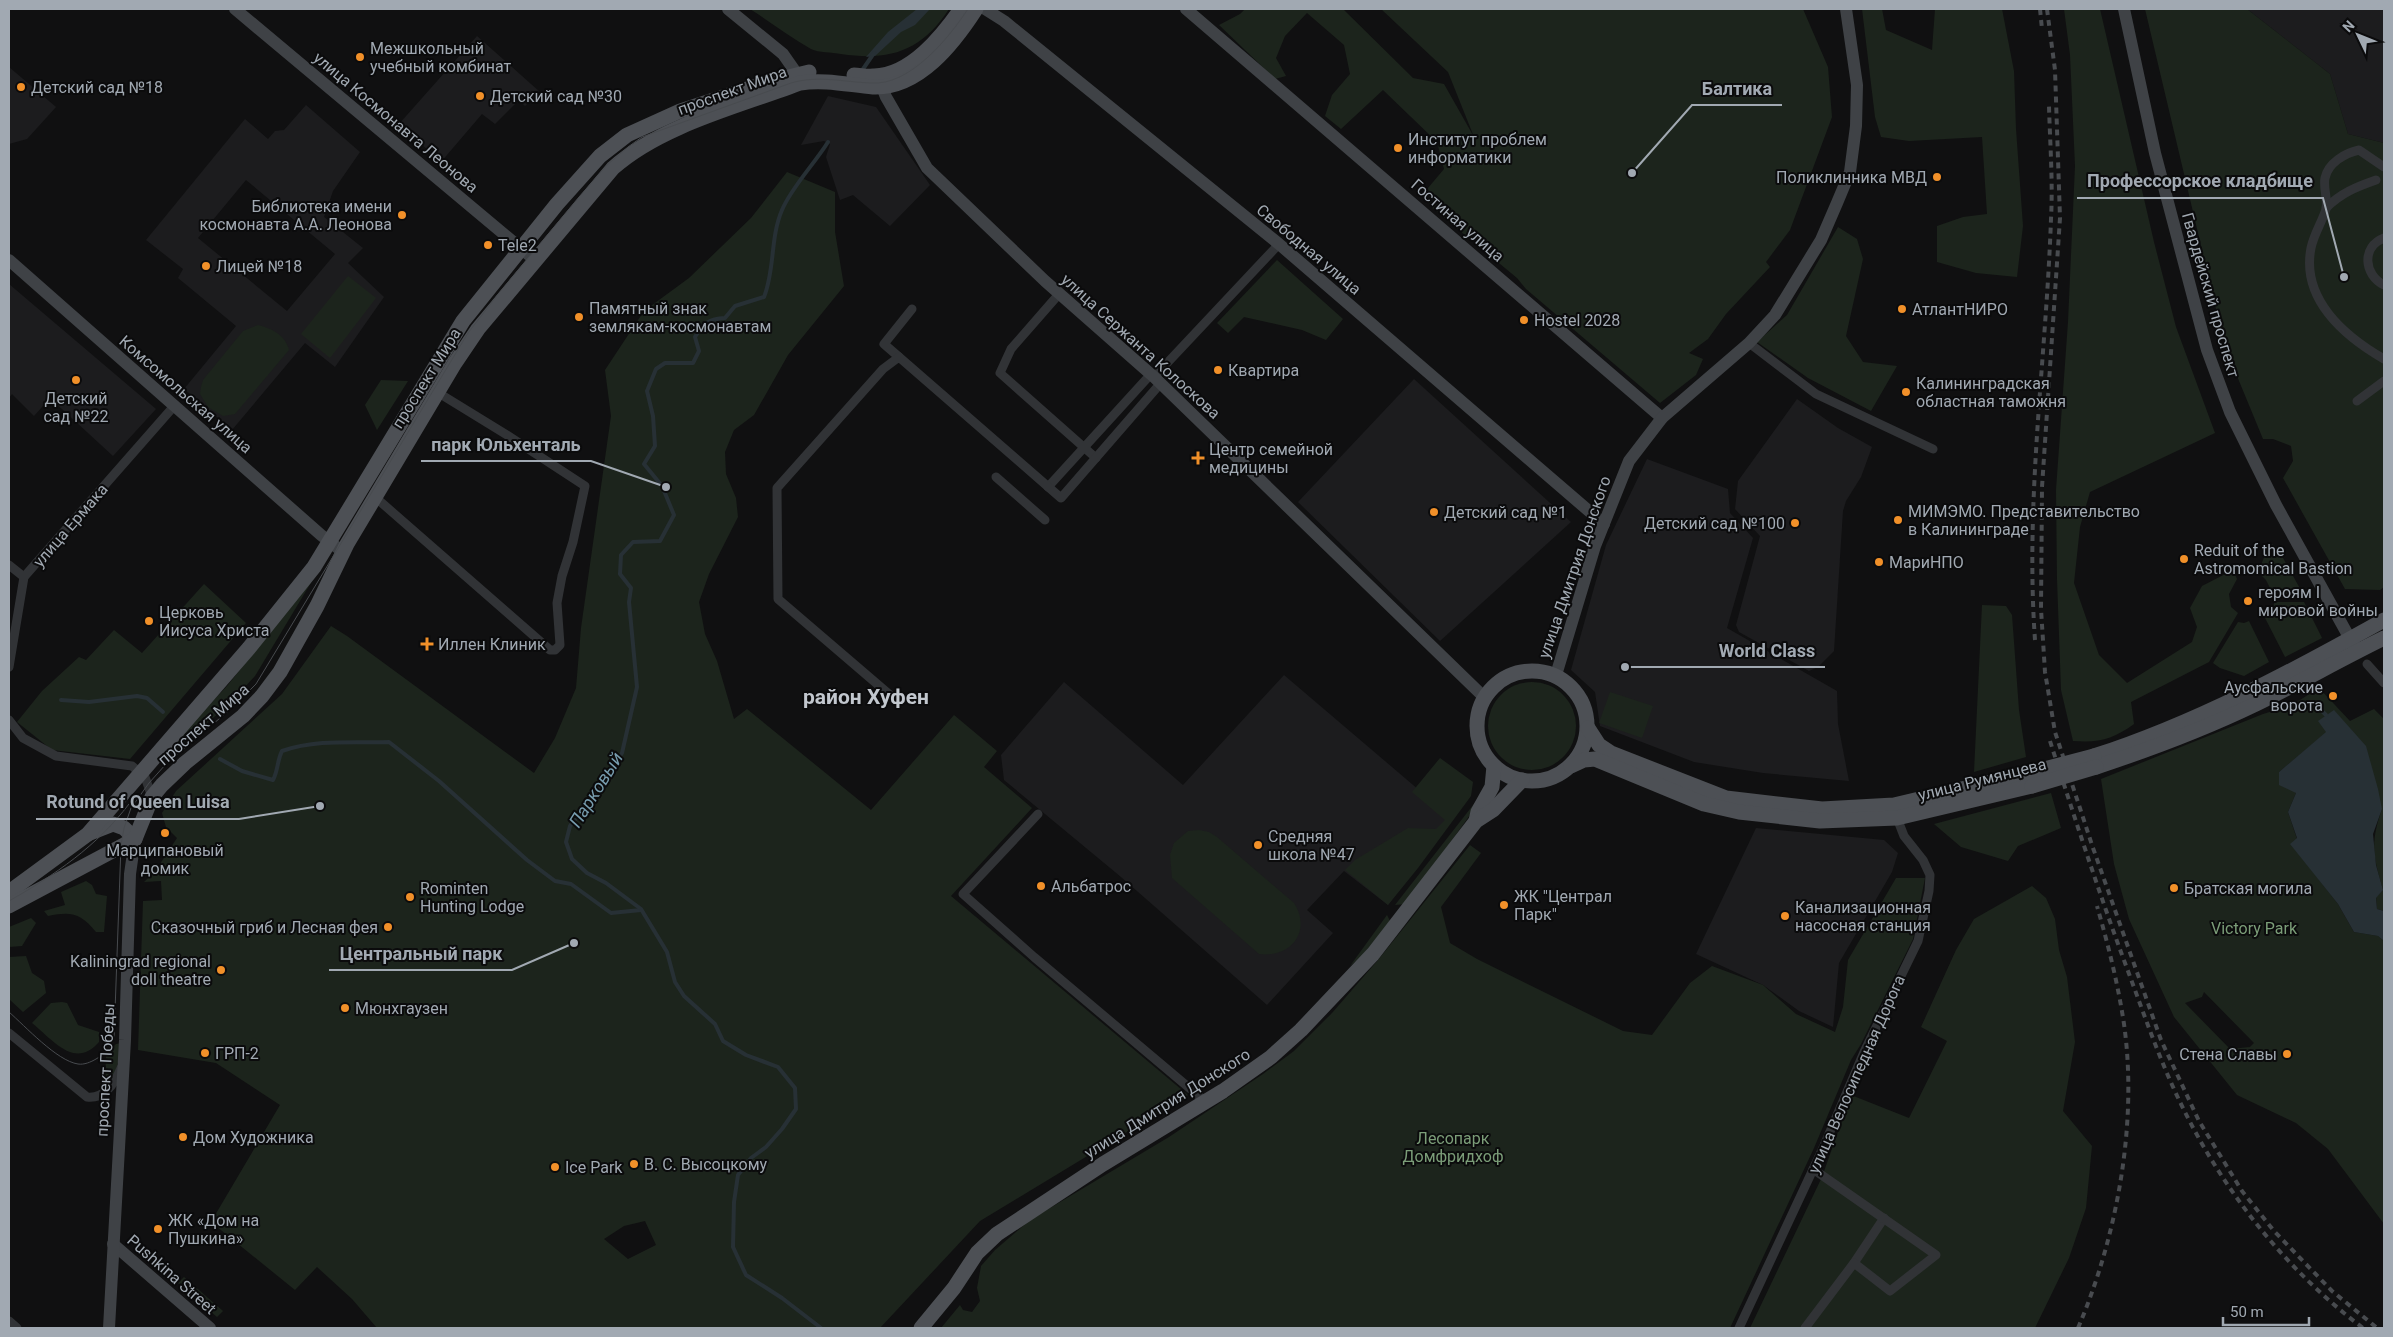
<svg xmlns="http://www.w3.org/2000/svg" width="2393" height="1337" font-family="Roboto,sans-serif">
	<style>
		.built { fill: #1c1c1e; fill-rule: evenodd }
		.green { fill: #1c241c; fill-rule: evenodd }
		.water { fill: #273035 }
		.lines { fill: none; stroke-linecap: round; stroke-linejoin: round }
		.stream { stroke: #273035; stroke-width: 4 }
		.street { stroke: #313336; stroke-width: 9 }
		.secondary { stroke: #3f4246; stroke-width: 12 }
		.primary { stroke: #4d5055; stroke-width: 15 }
		.tram { stroke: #484b4f; stroke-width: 1 }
		.rail { stroke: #484b4f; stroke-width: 4; stroke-dasharray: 6 5; stroke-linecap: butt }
		.primary-bridge { stroke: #4d5055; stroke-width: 15 }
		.poi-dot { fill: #f19029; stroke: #0b0b0c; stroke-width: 2 }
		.labels { text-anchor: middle; stroke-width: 4; stroke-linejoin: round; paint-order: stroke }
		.poi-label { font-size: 16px; fill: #a1a9b2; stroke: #0b0b0c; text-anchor: start }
		.street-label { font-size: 16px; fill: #a1a9b2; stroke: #0b0b0c }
		.park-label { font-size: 16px; fill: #7b9d78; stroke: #0b0b0c }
		.water-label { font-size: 18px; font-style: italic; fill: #779cae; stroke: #0b0b0c }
		.district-label { font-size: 21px; font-weight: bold; fill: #c2c7ce; stroke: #0b0b0c }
		.leader { fill: none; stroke: #a1a9b2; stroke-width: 2 }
		.callout-dot { fill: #a1a9b2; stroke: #0b0b0c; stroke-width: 2 }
		.callout-label { font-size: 18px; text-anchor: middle; font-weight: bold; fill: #a1a9b2; stroke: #0b0b0c; stroke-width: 4; stroke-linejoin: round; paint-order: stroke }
	</style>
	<rect width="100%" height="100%" fill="#101011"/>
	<g class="built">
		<path d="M2247,9H2384V143L2348,134L2330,74Z"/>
		<path d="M477,36L540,92L525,106L519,100L495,124L482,114L441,162L399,124Z"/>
		<path d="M9,67L56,107L27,139L9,144Z"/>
		<path d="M828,96L876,107L930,185L890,226L853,195L840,200L826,157L830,144L824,141L801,145Z"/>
		<path d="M306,105L360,152L333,191L324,217L363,248L348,263L384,297L335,367L305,343L232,430L184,389L236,326L178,278L183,269L146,240L245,119L268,139L275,131L284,130ZM246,180L335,254L287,311L198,238Z"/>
		<path d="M9,284L156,409L113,456L50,398L34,416L12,394L9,398Z"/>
		<path d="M1414,379L1571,522L1440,641L1298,502Z"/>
		<path d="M1797,399L1838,428L1872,447L1861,477L1846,501L1843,511L1834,651L1818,667L1809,671L1739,632L1736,625L1760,536L1735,509L1738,481Z"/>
		<path d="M1647,459L1728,489L1730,513L1753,538L1727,628L1837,691L1838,724L1849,781L1763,773L1694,762L1600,726L1595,692L1571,670L1606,545Z"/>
		<path d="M1284,675L1453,819L1388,905L1344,871L1307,910L1333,933L1267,1005L1121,877L1004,780L1001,755L1064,682L1183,785Z"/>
		<path d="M1756,828L1884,840L1898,853L1892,872L1839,963L1833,1027L1799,1011L1763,985L1696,954Z"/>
	</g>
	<g class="green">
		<path d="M750,9H949C921,52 889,61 841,54C832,52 819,53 811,49C790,37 770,22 750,9Z"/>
		<path d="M1245,9H1343L1413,78L1444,84L1474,137L1448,72L1381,9H1803L1828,67L1832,117L1790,230L1766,262L1770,267L1726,314L1708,339L1689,353L1703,359L1696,375L1660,403L1526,289L1517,278L1430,206L1428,188L1444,169L1437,142L1383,90L1341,129L1325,116L1332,95L1350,74L1344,45L1307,13L1285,36L1276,58L1286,76L1275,79L1219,25L1240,14Z"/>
		<path d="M1862,9H1882L1886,30L1932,50L1935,9H2002L2014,71L2016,129L2023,226L2017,277L1976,273L1937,262V226L1963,217L1987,214L1982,137L1909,141L1881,137L1875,117Z"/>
		<path d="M2064,9H2100L2154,242L2176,327L2215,433L2090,492L2080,527L2074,583L2099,655L2127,683L2192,642L2197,627L2190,608L2202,586L2233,570L2237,579L2229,594L2231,607L2238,613L2209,662L2131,702L2134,724C2113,739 2100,743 2073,741L2061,690L2057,579L2056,490L2068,322L2075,166L2070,55Z"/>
		<path d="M2145,9H2247L2330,74L2348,134L2384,143V587L2380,590L2345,589L2283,478L2293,461L2291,446L2273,439H2263L2225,347Z"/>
		<path d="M787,172L835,192V232L844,286L788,355L754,415L734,430L725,452L726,474L736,498L738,517L709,574L699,602L705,634L717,661L734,719L747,709L871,810L954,715L997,751L984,767L1032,808L951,896L1188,1095L980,1221L880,1328H377L352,1299L317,1267L295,1290L211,1222L280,1105L216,1063L138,1050L143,901L162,900L161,881L144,882L156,870L177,838L166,827L162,813L176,791L282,694L331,626L347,636L534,773L555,738L576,688L581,628L611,416L605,370L644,311L689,278L751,218ZM645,1221L656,1245L628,1259L604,1239L624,1226Z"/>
		<path d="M1838,227L1857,239L1863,259L1846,336L1863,362L1897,366L1871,411L1808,378L1757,342L1787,315Z"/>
		<path d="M1277,260L1343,319L1326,340L1302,330L1244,317L1228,333L1217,323Z"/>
		<path d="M348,276L376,298L330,358L301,334Z"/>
		<path d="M258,325C273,329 285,335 289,350L235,414L223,416L208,407L200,394L201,387L203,380L243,331Z"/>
		<path d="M381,380L408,381L377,430L365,405Z"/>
		<path d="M2270,543L2277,547L2303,594H2273L2266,580L2258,572Z"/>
		<path d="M315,576L255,676L228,705L165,759L161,756L227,686Z"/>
		<path d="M204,584L246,623L130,759L52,750L17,722L42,691L79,657L86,660L114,630L142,653Z"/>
		<path d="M2275,602H2304L2322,638L2285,657L2264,616L2271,610Z"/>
		<path d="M1982,605L2006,606L2012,615L2019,710L2026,757L1974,772Z"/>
		<path d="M2249,621L2269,662L2244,676L2220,668L2213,663L2238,622L2244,623Z"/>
		<circle cx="1532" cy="726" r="44"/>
		<path d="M2319,688L2350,721L2374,709L2384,719V911L2377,909L2376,897L2383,890C2373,856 2370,843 2382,809L2327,732L2279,772L2296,793L2288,812L2297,839L2291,844L2338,904L2354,932L2378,936L2384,941V1224L2328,1149L2296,1123L2237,1095L2174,1017L2129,919L2114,864L2101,779L2263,714L2292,705ZM2204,992L2254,1043L2250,1047L2230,1049L2185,1003L2202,997Z"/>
		<path d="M1610,692L1653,706L1642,738L1599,723Z"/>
		<path d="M1440,758L1473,782L1471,796L1418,868L1388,905L1345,870L1355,860L1408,828L1436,829L1445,820L1412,792Z"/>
		<path d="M2051,793L2061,828L2018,846L2008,861L1961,847L1934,824Z"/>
		<path d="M1477,800L1480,801L1406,904L1395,905Z"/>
		<path d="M1199,830L1209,832L1217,837L1294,903C1312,931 1291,958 1259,954L1172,878L1170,855L1174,843L1188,831Z"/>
		<path d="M1470,845L1481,853L1441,907L1450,943L1477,959L1623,1031L1652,1035L1690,983L1712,966L1763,985L1796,1014L1835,1032L1843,1007L1848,960L1896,878H1925L1913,939L1861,1044L1851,1060L1814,1148L1730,1328H941L960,1305L963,1310L972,1312L980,1301L977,1288L981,1266L995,1250L1030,1220L1169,1137L1263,1074L1294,1051L1332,1013L1378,960Z"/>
		<path d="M86,881L92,885L96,894L107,896L104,932H96C81,913 71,911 48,916L44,911L65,905L61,892Z"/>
		<path d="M2032,886L2046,898L2055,919L2059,950L2067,977L2075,1042L2063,1111L2092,1146L2086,1208L2069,1258L2035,1328H1750L1822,1177L1851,1095L1909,1118L1947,1041L1921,1027L1956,950L1974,919Z"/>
		<path d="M1387,915L1390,921L1362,956L1350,966Z"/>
		<path d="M31,918L36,923L22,946L9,947V927Z"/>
		<path d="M26,956L32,973L44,981L46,993L23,1012L9,999V957Z"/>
		<path d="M62,1002L67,1003L78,1025L99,1032V1042C75,1070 53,1040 32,1023L51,1003Z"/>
		<path d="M122,1043L115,1075L105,1088L106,1054L116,1044Z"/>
		<path d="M184,1277L223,1311L217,1317L178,1283Z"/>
	</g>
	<g class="water">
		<path d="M917,9H930L915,25L901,32L875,56L866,57L888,32Z"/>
		<path d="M2334,710L2366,746L2378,789L2382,809L2373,834L2376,865L2383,890L2376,898L2377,909L2384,911V941L2378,936L2354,932L2338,904L2290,844L2297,838L2288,812L2296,793L2279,785V772L2326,732L2318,721Z"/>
	</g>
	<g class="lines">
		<g class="stream">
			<path d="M861,72L874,53"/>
			<path d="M61,700L89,702L137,696L147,698L163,712"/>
			<path d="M2320,709L2326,715"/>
			<path d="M220,759L242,771L273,780C278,771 277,761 282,751C317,739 353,743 389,742L439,781L527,860L555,881L571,884L611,913L641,910"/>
			<path d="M821,1328L782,1298L746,1275L733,1247L734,1202L738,1175L751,1158L766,1147L782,1129L796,1109L795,1088L778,1067L746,1055L723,1041L715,1024L684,996L675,982L667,952L641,909L606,883L587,873L572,859L566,842L570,826L600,787L622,753L637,687L629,602L631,588L620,574L621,555L633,542L660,541L674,515L662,486L644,464L655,446L653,416L647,391L656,369L665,363H693L699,351L695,337C703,323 709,319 725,318L735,306L764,297C775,270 770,238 782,210C791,188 815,163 828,142"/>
		</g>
		<g class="street">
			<path d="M2384,167L2359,150C2345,153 2328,163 2325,178C2323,188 2328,199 2326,209C2322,222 2314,234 2311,248C2301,299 2344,336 2384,359"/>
			<path d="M2326,208C2341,193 2356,187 2376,180"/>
			<path d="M2384,238C2361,247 2364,275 2384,285"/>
			<path d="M1059,294L1011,349L1000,373L1096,458"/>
			<path d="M1749,343L1816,394L1933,449"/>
			<path d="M899,357L884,344L912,309"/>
			<path d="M1154,377L1279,244"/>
			<path d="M2357,401L2384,381"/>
			<path d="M996,477L1045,520"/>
			<path d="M1048,487L1151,374"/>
			<path d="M375,497L550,650H555L560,645L557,603L562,576L573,542L585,486L507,435L437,392"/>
			<path d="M9,565L24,577"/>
			<path d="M2367,664L2384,683"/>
			<path d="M9,667L24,577L175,405"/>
			<path d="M890,695L778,599L777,488L883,369L899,357L1061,498L1160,384"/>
			<path d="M9,720L23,738L56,756L132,766L145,777L152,797"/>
			<path d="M1038,814L963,894L1034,957L1206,1102"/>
			<path d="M9,1033L87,1097C105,1099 115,1083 121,1068"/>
			<path d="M1854,1263L1884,1218"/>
			<path d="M9,1321L17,1328"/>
			<path d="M1739,1328L1823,1148L1864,1052L1918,941L1929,891L1930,875L1923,860L1904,836L1897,818"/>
			<path d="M1805,1328L1854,1263L1890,1291L1936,1255L1813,1169"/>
		</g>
		<g class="secondary">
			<path d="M235,9L536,261"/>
			<path d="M728,9L783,54L797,74"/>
			<path d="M985,9L1004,21L1279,244L1604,524"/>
			<path d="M1186,9L1662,418"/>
			<path d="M2124,9L2155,153L2207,350L2230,412L2276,505L2354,646"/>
			<path d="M882,87L886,97L927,168L1045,281L1154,377L1485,698"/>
			<path d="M9,260L321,535L343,552"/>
			<path d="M1556,675L1595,546L1629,461L1662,418L1749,343L1775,315L1821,240L1837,203L1850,172L1856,126L1857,85L1846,9"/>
			<path d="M113,1244L210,1328"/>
			<path d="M109,1328L125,1040L130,874L135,839"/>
		</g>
		<g class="primary">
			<path d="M854,75C860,75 867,77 874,76C911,75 942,36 961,9"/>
			<circle cx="1532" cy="726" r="55"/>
			<path d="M1588,728L1599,745L1611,753L1726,798L1822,809L1894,805L2029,773"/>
			<path d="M2094,756C2196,723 2291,672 2384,620"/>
			<path d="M1571,766L1584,760L1595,759L1704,804L1739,812L1820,821L1897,818L2032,786"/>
			<path d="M2096,767C2151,749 2204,729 2256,704C2299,683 2341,659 2384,638"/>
			<path d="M1476,821L1478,812L1492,787L1494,766"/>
			<path d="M90,833L113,824L124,828L135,839"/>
			<path d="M9,892L88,834L249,648L314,567L463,321L557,204L600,156L627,135L680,111L768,82L809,72"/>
			<path d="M9,906L135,839L152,797L162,785L185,763L243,716L262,696L280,672L317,606L347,544L455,363L478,329L613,168C661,125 740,106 800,83C825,79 849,85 873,87C919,89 954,43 976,9"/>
			<path d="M921,1328L954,1288L977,1253L997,1234L1103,1164L1223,1091L1271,1057L1301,1030L1373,954L1476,821L1493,810L1522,780"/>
		</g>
		<g class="tram">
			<path d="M9,901C55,875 97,846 129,804"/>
			<path d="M9,1012C25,1026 57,1061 78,1064C84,1065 91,1062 96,1059C105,1054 111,1048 114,1039L121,845L124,828L131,808L149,783L166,764L233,707L256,684L468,333L499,293L579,197L607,165L628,147L642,137L791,83C818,75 843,82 871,83C910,86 949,38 968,9"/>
		</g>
		<g class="rail">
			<path d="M2040,9L2042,29"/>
			<path d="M2047,9L2055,70L2060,218L2042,487L2041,609L2045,672L2055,732L2093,848L2161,1040L2199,1121L2242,1191L2274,1231L2332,1291L2377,1328"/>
			<path d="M2035,640C2025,499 2046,360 2051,219C2053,182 2050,143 2049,106"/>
			<path d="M2050,741C2074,816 2098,890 2125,963C2143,1011 2159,1059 2181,1104C2223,1191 2286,1270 2363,1328"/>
			<path d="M2078,1328C2117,1237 2138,1123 2124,1024C2118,984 2108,944 2097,906"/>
		</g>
		<g class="primary-bridge">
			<path d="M2029,773L2094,756"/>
			<path d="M2032,786L2096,767"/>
		</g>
	</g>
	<g class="poi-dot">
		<circle cx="360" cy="57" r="5"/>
		<circle cx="21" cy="87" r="5"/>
		<circle cx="480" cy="96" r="5"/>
		<circle cx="1398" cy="148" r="5"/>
		<circle cx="1937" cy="177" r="5"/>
		<circle cx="402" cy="215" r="5"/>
		<circle cx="488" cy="245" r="5"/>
		<circle cx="206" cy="266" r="5"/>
		<circle cx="1902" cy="309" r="5"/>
		<circle cx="579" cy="317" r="5"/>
		<circle cx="1524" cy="320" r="5"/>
		<circle cx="1218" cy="370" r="5"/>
		<circle cx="76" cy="380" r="5"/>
		<circle cx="1906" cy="392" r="5"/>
		<path d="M1195.5 450.5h5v5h5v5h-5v5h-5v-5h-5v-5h5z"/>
		<circle cx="1434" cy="512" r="5"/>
		<circle cx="1898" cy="520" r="5"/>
		<circle cx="1795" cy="523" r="5"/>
		<circle cx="2184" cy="559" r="5"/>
		<circle cx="1879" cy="562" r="5"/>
		<circle cx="2248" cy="601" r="5"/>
		<circle cx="149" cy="621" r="5"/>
		<path d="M424.5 636.5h5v5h5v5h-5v5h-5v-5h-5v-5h5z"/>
		<circle cx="2333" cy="696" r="5"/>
		<circle cx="165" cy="833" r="5"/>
		<circle cx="1258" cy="845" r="5"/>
		<circle cx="1041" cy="886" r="5"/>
		<circle cx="2174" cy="888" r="5"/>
		<circle cx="410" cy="897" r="5"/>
		<circle cx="1504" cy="905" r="5"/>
		<circle cx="1785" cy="916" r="5"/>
		<circle cx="388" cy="927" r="5"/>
		<circle cx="221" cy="970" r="5"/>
		<circle cx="345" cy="1008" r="5"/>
		<circle cx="205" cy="1053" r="5"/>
		<circle cx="2287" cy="1054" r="5"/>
		<circle cx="183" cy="1137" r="5"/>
		<circle cx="634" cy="1164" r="5"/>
		<circle cx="555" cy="1167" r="5"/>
		<circle cx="158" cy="1229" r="5"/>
	</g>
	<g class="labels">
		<g class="poi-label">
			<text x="370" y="54">Межшкольный<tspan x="370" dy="18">учебный комбинат</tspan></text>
			<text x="31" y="93">Детский сад №18</text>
			<text x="490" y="102">Детский сад №30</text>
			<text x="1408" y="145">Институт проблем<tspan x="1408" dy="18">информатики</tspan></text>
			<text x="1927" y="183" text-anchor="end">Поликлинника МВД</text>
			<text x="392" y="212" text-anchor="end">Библиотека имени<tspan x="392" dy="18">космонавта А.А. Леонова</tspan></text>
			<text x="498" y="251">Tele2</text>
			<text x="216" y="272">Лицей №18</text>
			<text x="589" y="314">Памятный знак<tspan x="589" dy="18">землякам-космонавтам</tspan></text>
			<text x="1912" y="315">АтлантНИРО</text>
			<text x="1534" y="326">Hostel 2028</text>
			<text x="1228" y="376">Квартира</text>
			<text x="1916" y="389">Калининградская<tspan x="1916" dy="18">областная таможня</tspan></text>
			<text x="76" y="404" text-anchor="middle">Детский<tspan x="76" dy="18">сад №22</tspan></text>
			<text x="1209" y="455">Центр семейной<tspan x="1209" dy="18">медицины</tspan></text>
			<text x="1908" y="517">МИМЭМО. Представительство<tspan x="1908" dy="18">в Калининграде</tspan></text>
			<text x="1444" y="518">Детский сад №1</text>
			<text x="1785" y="529" text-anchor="end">Детский сад №100</text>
			<text x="2194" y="556">Reduit of the<tspan x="2194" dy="18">Astromomical Bastion</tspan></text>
			<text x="1889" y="568">МариНПО</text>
			<text x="2258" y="598">героям I<tspan x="2258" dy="18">мировой войны</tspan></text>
			<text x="159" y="618">Церковь<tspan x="159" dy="18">Иисуса Христа</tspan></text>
			<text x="438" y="650">Иллен Клиник</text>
			<text x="2323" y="693" text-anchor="end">Аусфальские<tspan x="2323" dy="18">ворота</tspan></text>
			<text x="1268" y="842">Средняя<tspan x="1268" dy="18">школа №47</tspan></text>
			<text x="165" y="856" text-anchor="middle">Марципановый<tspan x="165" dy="18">домик</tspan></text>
			<text x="1051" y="892">Альбатрос</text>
			<text x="420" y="894">Rominten<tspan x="420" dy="18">Hunting Lodge</tspan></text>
			<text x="2184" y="894">Братская могила</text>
			<text x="1514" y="902">ЖК "Централ<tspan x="1514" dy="18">Парк"</tspan></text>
			<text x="1795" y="913">Канализационная<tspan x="1795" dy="18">насосная станция</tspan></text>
			<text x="378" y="933" text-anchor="end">Сказочный гриб и Лесная фея</text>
			<text x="211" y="967" text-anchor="end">Kaliningrad regional<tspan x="211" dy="18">doll theatre</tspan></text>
			<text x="355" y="1014">Мюнхгаузен</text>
			<text x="215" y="1059">ГРП-2</text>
			<text x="2277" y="1060" text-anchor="end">Стена Славы</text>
			<text x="193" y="1143">Дом Художника</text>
			<text x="644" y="1170">В. С. Высоцкому</text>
			<text x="565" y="1173">Ice Park</text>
			<text x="168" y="1226">ЖК «Дом на<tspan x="168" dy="18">Пушкина»</tspan></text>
		</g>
		<g class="street-label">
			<text transform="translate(732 90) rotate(-20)" y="6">проспект Мира</text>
			<text transform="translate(396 122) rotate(40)" y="6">улица Космонавта Леонова</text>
			<text transform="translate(1458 220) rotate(41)" y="6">Гостиная улица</text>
			<text transform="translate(1309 249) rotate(40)" y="6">Свободная улица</text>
			<text transform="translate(2211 295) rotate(74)" y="6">Гвардейский проспект</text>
			<text transform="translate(1141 346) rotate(42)" y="6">улица Сержанта Колоскова</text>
			<text transform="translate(426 378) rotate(-58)" y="6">проспект Мира</text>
			<text transform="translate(186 394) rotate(41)" y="6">Комсомольская улица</text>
			<text transform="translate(70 525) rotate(-49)" y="6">улица Ермака</text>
			<text transform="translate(1574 567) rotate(-71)" y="6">улица Дмитрия Донского</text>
			<text transform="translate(203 724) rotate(-41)" y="6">проспект Мира</text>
			<text transform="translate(1982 779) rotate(-14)" y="6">улица Румянцева</text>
			<text transform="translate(105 1070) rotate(-87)" y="6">проспект Победы</text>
			<text transform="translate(1856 1074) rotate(-66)" y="6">улица Велосипедная Дорога</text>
			<text transform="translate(1167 1103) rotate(-32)" y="6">улица Дмитрия Донского</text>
			<text transform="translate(172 1274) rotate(41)" y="6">Pushkina Street</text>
		</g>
		<g class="park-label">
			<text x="2254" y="934">Victory Park</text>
			<text x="1453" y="1144">Лесопарк<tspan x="1453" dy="18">Домфридхоф</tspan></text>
		</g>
		<g class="water-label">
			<text transform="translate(596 790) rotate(-58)" y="6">Парковый</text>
		</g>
		<g class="district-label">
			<text x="866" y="704">район Хуфен</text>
		</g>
	</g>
	<path class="leader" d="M1632 173L1692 105H1782M2344 277L2323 198H2077M666 487L591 461H421M1625 667L1708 667H1825M320 806L239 819H36M574 943L512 970H329"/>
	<g class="callout-dot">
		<circle cx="1632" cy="173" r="5"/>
		<circle cx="2344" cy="277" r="5"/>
		<circle cx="666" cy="487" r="5"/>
		<circle cx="1625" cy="667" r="5"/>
		<circle cx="320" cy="806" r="5"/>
		<circle cx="574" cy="943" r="5"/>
	</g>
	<g class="callout-label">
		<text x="1737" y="95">Балтика</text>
		<text x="2200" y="187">Профессорское кладбище</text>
		<text x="506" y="451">парк Юльхенталь</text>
		<text x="1767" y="657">World Class</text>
		<text x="138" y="808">Rotund of Queen Luisa</text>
		<text x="421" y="960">Центральный парк</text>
	</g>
	<rect width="2393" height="1337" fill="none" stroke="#a1a9b2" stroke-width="20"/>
	<g transform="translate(2358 35) rotate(313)" stroke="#0b0b0c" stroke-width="4" paint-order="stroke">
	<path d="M0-4L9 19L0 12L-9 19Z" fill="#a1a9b2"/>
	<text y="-8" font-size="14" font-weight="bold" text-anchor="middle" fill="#a1a9b2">N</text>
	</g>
	<path d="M2223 1317v8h86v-8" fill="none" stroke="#a1a9b2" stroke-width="2.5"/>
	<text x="2230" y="1317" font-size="15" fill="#a1a9b2" stroke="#0b0b0c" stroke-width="4" paint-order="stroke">50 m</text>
</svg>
